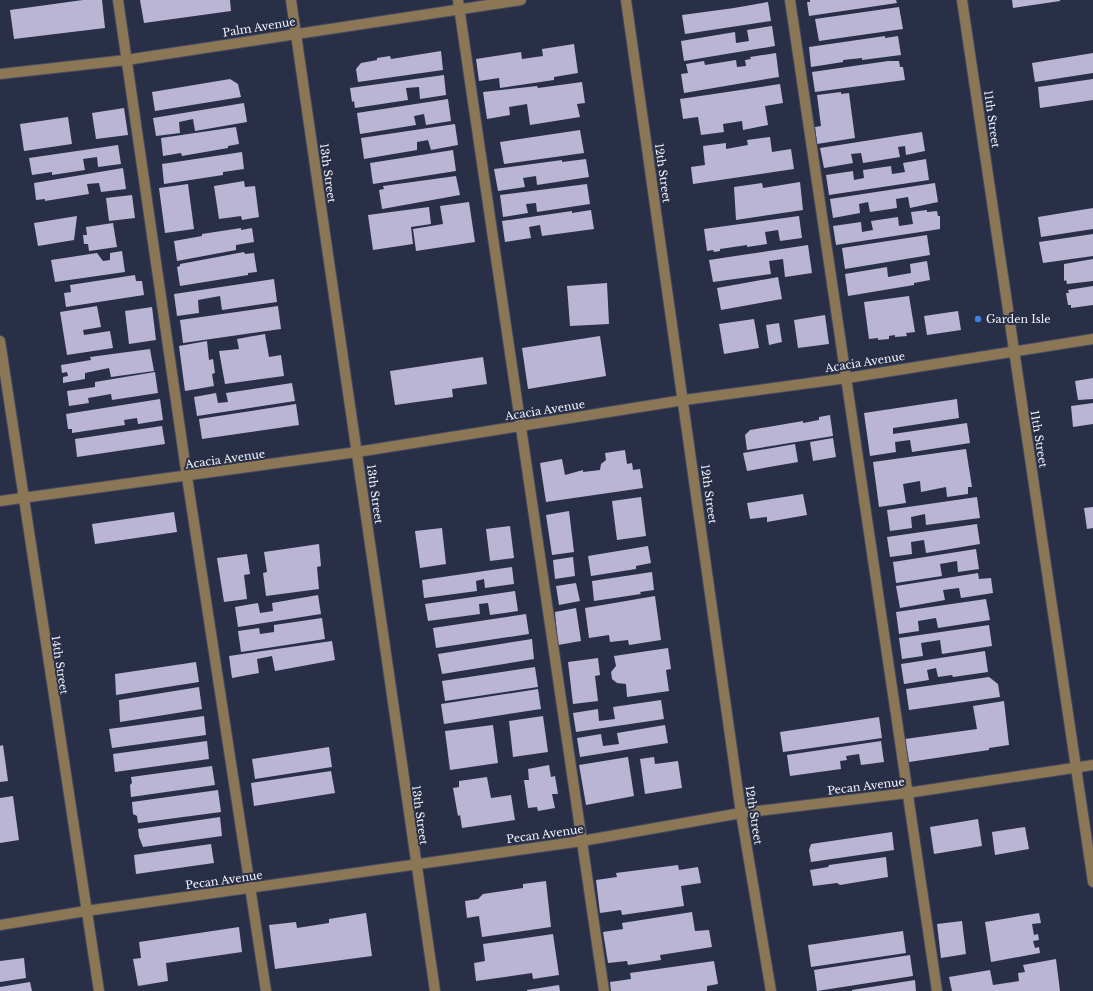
<svg xmlns="http://www.w3.org/2000/svg" width="1093" height="991" font-family="'Libre Baskerville',serif">
	<style>
		.building { fill: #bab5d4 }
		.lines { fill: none; stroke-linecap: round; stroke-linejoin: round }
		.minor-casing { stroke: #454b60; stroke-width: 12 }
		.minor { stroke: #8b7755; stroke-width: 10 }
		.shop-dot { fill: #3f7fe0; stroke: #292f47; stroke-width: 1.5 }
		.labels { text-anchor: middle; stroke-width: 4; stroke-linejoin: round; paint-order: stroke }
		.street-label { font-size: 11px; fill: #f1f4fd; stroke: #292f47 }
		.poi-label { font-size: 11px; fill: #f1f4fd; stroke: #292f47; text-anchor: start }
	</style>
	<rect width="100%" height="100%" fill="#292f47"/>
	<g class="building">
		<path d="M83,0H102L105,28L14,39L10,10Z"/>
		<path d="M140,0H230L231,11L144,23Z"/>
		<path d="M810,0H896L897,3L809,16L807,2H810Z"/>
		<path d="M1012,0H1060V1L1013,8Z"/>
		<path d="M768,2L771,21L685,34L682,15L734,8Z"/>
		<path d="M899,7L903,29L819,41L815,19Z"/>
		<path d="M772,26L775,46L684,61L681,41L735,32L736,43L749,41L747,30Z"/>
		<path d="M885,36V38L898,36L901,55L862,60V58L843,60V62L811,67L809,47Z"/>
		<path d="M574,44L578,73L554,77V80L500,88L499,78L479,81L476,59L521,52L522,59L543,56L542,49Z"/>
		<path d="M441,51L443,70L358,82L356,69L361,63L377,60V58L390,56L391,59Z"/>
		<path d="M776,53L779,77L684,93L681,74L688,73L686,64L704,61L705,65L736,60L737,67L746,66L745,60L751,59L750,57Z"/>
		<path d="M1093,53V73L1035,82L1032,63Z"/>
		<path d="M888,61H899L900,67H903L905,80L815,92L812,72Z"/>
		<path d="M444,75L446,95L420,99L419,87L406,88L408,100L355,108L354,101L352,102L350,88Z"/>
		<path d="M230,79L238,84L241,97L155,111L152,92Z"/>
		<path d="M1093,79V100L1040,108L1038,87Z"/>
		<path d="M582,82L585,103L577,104L580,117L530,125L527,104L509,107L510,115L487,119L483,92L537,86L538,88Z"/>
		<path d="M780,84L783,103L765,106L768,125L743,130L742,121L723,124L724,132L701,135L698,117L683,119L680,99Z"/>
		<path d="M841,92V94L849,93L855,138L817,144L815,127L821,126L817,95Z"/>
		<path d="M448,99L451,121L426,125L424,114L414,116L416,125L360,134L357,113Z"/>
		<path d="M244,103L247,122L195,131L193,119L179,122L180,133L156,136L153,118Z"/>
		<path d="M124,108L128,135L96,139L92,113Z"/>
		<path d="M68,117L72,144L24,151L20,124Z"/>
		<path d="M455,124L458,145L431,150L428,140L417,142V150L364,159L361,138Z"/>
		<path d="M236,127L239,144L228,146V148L182,156L181,153L163,156L161,138Z"/>
		<path d="M580,130L584,153L504,164L500,142Z"/>
		<path d="M922,132L925,151L906,155L905,146L898,147L900,157L863,163L861,153L851,154L853,163L824,168L820,148Z"/>
		<path d="M770,137L772,152L791,149L794,169L693,184L691,167L705,165L703,146L726,143V149L748,145L747,140Z"/>
		<path d="M118,145L121,164L98,167L97,157L83,159L85,170L52,175V172L32,175L29,158Z"/>
		<path d="M453,150L456,171L373,184L370,163Z"/>
		<path d="M242,152L244,169L223,172V175L164,184L162,164Z"/>
		<path d="M586,159L589,177L537,185L536,176L523,178L525,187L498,191L494,169L562,160V162Z"/>
		<path d="M926,159L929,180L829,195L826,175L853,171L854,180L864,178L863,170L891,166L892,174L905,172L903,163Z"/>
		<path d="M123,168L126,189L101,192L99,183L87,184L89,194L45,201V199L36,200L34,183Z"/>
		<path d="M456,176L460,195L382,209L379,190L384,189L383,186Z"/>
		<path d="M244,181L245,187L255,186L259,217L242,220L241,216L219,219L214,186Z"/>
		<path d="M800,182L803,210L736,220L734,187L762,183L763,188Z"/>
		<path d="M935,183L938,202L910,208L908,197L896,199L897,208L870,212L868,202L859,204L860,213L833,218L830,199Z"/>
		<path d="M188,184L194,229L165,233L159,188Z"/>
		<path d="M587,184L590,204L537,212L536,203L526,204L528,213L503,217L500,195Z"/>
		<path d="M132,195L135,218L109,221L106,198Z"/>
		<path d="M469,202L475,242L416,251L413,229L443,224L440,206Z"/>
		<path d="M429,207L431,224L411,227L413,244L373,250L368,215Z"/>
		<path d="M1093,208V229L1041,237L1038,217Z"/>
		<path d="M591,210L594,229L542,236L540,225L529,227L531,238L505,242L502,221L572,211V213Z"/>
		<path d="M927,210V212L937,211L938,216H940V229L836,245L833,226L861,222L862,232L873,230L871,221L898,217L899,226L913,224L911,212Z"/>
		<path d="M77,216L74,240L38,246L34,223Z"/>
		<path d="M799,216L802,238L780,241L778,230L765,232L767,244L747,247V245L720,249V251L714,252L713,250L707,251L704,229Z"/>
		<path d="M113,223L117,247L89,251L88,244H84L83,235H87L86,227Z"/>
		<path d="M241,228V230L252,228L254,242L236,245V250L177,261L174,241L202,236V234Z"/>
		<path d="M1093,234V256L1043,263L1039,242Z"/>
		<path d="M927,235L930,255L845,269L842,248Z"/>
		<path d="M808,245L812,273L785,277L783,259L769,261L771,274L713,282L709,260Z"/>
		<path d="M122,251L125,272L55,282L51,260L97,253L103,261L110,260V253Z"/>
		<path d="M244,252L245,254L254,253L257,272L248,273V275L180,286L177,267L180,266V264Z"/>
		<path d="M1093,259V281L1067,284L1066,280L1064,281V264Z"/>
		<path d="M927,261L930,280L914,283V285L848,296L845,274L887,267L888,277L911,273L910,264Z"/>
		<path d="M135,275L136,281H142L144,295L66,307L64,293L71,292L70,285Z"/>
		<path d="M778,277L782,299L721,310L717,288Z"/>
		<path d="M274,279L277,302L222,310L220,296L198,300L199,313L177,316L174,294Z"/>
		<path d="M607,283L609,324L570,326L567,286Z"/>
		<path d="M1093,286V305L1071,308V305H1068L1066,293H1069L1068,290Z"/>
		<path d="M909,296L915,332L906,333L907,336L895,337V335L889,336V339L878,340V338L869,339L864,302Z"/>
		<path d="M97,306L101,327L83,330L84,335L110,331L113,348L67,355L60,312Z"/>
		<path d="M278,306L281,329L183,343L180,320Z"/>
		<path d="M152,307L156,340L129,344L125,311Z"/>
		<path d="M958,311L961,330L927,335L924,316Z"/>
		<path d="M825,315L829,344L798,348L794,320Z"/>
		<path d="M754,319L759,348L724,354L719,324Z"/>
		<path d="M779,323L782,342L769,345L766,325Z"/>
		<path d="M265,334L269,357L281,355L284,376L225,384L219,351L239,349L237,339Z"/>
		<path d="M600,336L606,376L528,389L522,348Z"/>
		<path d="M207,341L209,360L213,359L215,373L212,374L214,386L185,391L179,346Z"/>
		<path d="M150,349L154,371L111,377L109,368L85,373V379L63,383V377L68,376L67,372L62,373L61,365L91,360L90,357Z"/>
		<path d="M483,357L487,384L452,389L453,397L395,405L390,371Z"/>
		<path d="M155,372L158,393L112,400L111,394L88,398L89,403L69,406L67,391L95,387V382Z"/>
		<path d="M1093,378V399L1078,400L1075,381Z"/>
		<path d="M292,383L295,401L197,416L194,397L216,393L218,403L228,402L226,393Z"/>
		<path d="M160,399L163,420L138,424L137,418L124,420L125,425L72,433V429H68L66,414Z"/>
		<path d="M957,399L959,418L893,428V434L967,423L970,443L912,452L910,440L895,442L896,452L870,456L864,413Z"/>
		<path d="M1093,403V424L1073,427L1071,406Z"/>
		<path d="M296,404L299,425L202,439L199,419Z"/>
		<path d="M830,415L833,436L747,450L745,435L750,430L803,421V423L819,420V417Z"/>
		<path d="M162,426L165,444L77,457L75,439Z"/>
		<path d="M833,438L836,457L813,461L810,442Z"/>
		<path d="M795,444L798,462L747,471L743,453Z"/>
		<path d="M966,449L972,487H968V494L947,497L946,487L921,492L920,481L903,484L906,503L879,507L873,462Z"/>
		<path d="M625,450L627,464L632,463L633,470L640,469L643,488L546,502L540,463L562,459L565,475L583,470V472L600,470L601,464L606,460L605,453Z"/>
		<path d="M803,494L807,515L767,522V517L750,519L747,503Z"/>
		<path d="M641,497L646,536L617,540L612,501Z"/>
		<path d="M977,497L980,518L926,525L925,514L911,517L912,528L890,531L887,510Z"/>
		<path d="M1093,507V528L1087,529L1084,508Z"/>
		<path d="M569,511L574,552L552,555L546,515Z"/>
		<path d="M174,512L177,532L95,544L92,524Z"/>
		<path d="M977,524L980,544L926,553L924,540L911,542L912,554L890,557L887,537Z"/>
		<path d="M510,526L514,558L490,561L486,529Z"/>
		<path d="M442,528L446,564L420,568L415,531Z"/>
		<path d="M319,544L321,566L317,567L319,589L266,596L263,573L267,572L264,552Z"/>
		<path d="M648,546L651,563L636,566V569L591,576L588,556Z"/>
		<path d="M976,549L979,569L958,572L957,561L940,564L942,576L896,583L893,562Z"/>
		<path d="M247,554L250,574L244,575L247,599L224,602L217,558Z"/>
		<path d="M573,557L575,576L555,579L553,560Z"/>
		<path d="M512,567L514,584L485,588L484,579L476,581L477,591L424,598L422,580Z"/>
		<path d="M652,572L654,590L640,592L641,594L594,601L592,581Z"/>
		<path d="M978,573L979,579L991,578L993,593L961,598L959,588L943,590L945,600L900,608L896,586Z"/>
		<path d="M576,583L580,601L559,605L556,586Z"/>
		<path d="M515,591L518,611L490,615L488,603L479,604L480,614L428,621L425,604Z"/>
		<path d="M318,595L321,614L238,627L235,607L258,603L260,613L273,611L272,603Z"/>
		<path d="M655,596L661,640L629,645L628,640L610,642L609,635L589,638L585,608Z"/>
		<path d="M986,599L990,620L938,628L936,618L918,621L919,631L899,634L896,612Z"/>
		<path d="M576,608L581,641L558,645L555,612Z"/>
		<path d="M526,614L529,634L436,648L433,628Z"/>
		<path d="M322,618L325,639L241,652L238,631L259,628L260,634L274,632V625Z"/>
		<path d="M989,625L992,646L942,654L940,640L921,643L923,656L902,659L899,638Z"/>
		<path d="M532,639L534,659L442,674L438,654Z"/>
		<path d="M332,641L335,660L275,671L272,656L257,659L259,673L232,678L229,656Z"/>
		<path d="M668,648L671,669L666,670L669,691L627,697L626,684L617,683L612,679L611,672L616,666L614,656Z"/>
		<path d="M985,651L988,672L953,677L952,675L938,677L936,668L927,670L929,680L904,684L901,664Z"/>
		<path d="M598,658L600,675L595,676L598,701L573,704L568,662Z"/>
		<path d="M196,662L199,682L116,695L115,674Z"/>
		<path d="M535,667L538,687L445,701L442,681Z"/>
		<path d="M989,677L998,684L1000,697L909,710L906,689Z"/>
		<path d="M199,687L202,709L120,722L119,700Z"/>
		<path d="M538,689L541,709L444,724L441,704Z"/>
		<path d="M661,700L664,719L576,732L573,713L598,709L599,721L615,719L613,707Z"/>
		<path d="M1004,701L1009,745L989,748V750L909,762L905,739L977,729L973,706Z"/>
		<path d="M204,716L206,735L112,748L109,729Z"/>
		<path d="M543,716L548,752L513,757L509,721Z"/>
		<path d="M879,717L882,738L783,752L780,732Z"/>
		<path d="M493,725L498,763L450,770L445,731Z"/>
		<path d="M665,725L668,743L580,757L577,738L601,734L603,746L619,744L617,733Z"/>
		<path d="M207,741L209,759L115,772L113,754Z"/>
		<path d="M881,741L884,762L861,765L859,754L846,756L847,760L840,761L841,769L790,776L787,755Z"/>
		<path d="M3,745L8,781L0,782V746Z"/>
		<path d="M329,747L332,767L255,779L252,759Z"/>
		<path d="M628,757L634,796L586,805L579,765Z"/>
		<path d="M654,757L655,764L678,761L682,788L645,794L640,759Z"/>
		<path d="M549,765L551,777L555,776L558,794H552L555,808L538,811L537,807L528,808L524,780H529L528,769Z"/>
		<path d="M212,766L215,785L131,797L130,785L132,783L131,777Z"/>
		<path d="M331,771L335,793L254,806L251,783Z"/>
		<path d="M487,777L491,798L511,795L515,820L462,828L460,815L458,816L453,788L459,787V781Z"/>
		<path d="M218,790L221,812L138,823L137,816L133,814L132,802Z"/>
		<path d="M13,796L19,840L0,843V798Z"/>
		<path d="M220,817L222,836L143,847L139,837L138,829Z"/>
		<path d="M978,819L982,846L934,854L930,827Z"/>
		<path d="M1025,827L1029,849L995,855L992,832Z"/>
		<path d="M892,832L894,850L811,862L809,850L811,844Z"/>
		<path d="M211,844L214,863L136,874L134,855Z"/>
		<path d="M886,857L888,877L840,885L837,883L813,886L810,870L828,867L829,865Z"/>
		<path d="M678,865L679,870L698,867L701,883L681,886L684,906L622,915L621,910L600,913L596,880L617,877L616,873Z"/>
		<path d="M546,881L551,927L482,937L479,916L467,918L465,901L478,899L483,894L523,888V884Z"/>
		<path d="M692,912L695,931L709,930L712,947L660,955L661,960L628,965L627,961L608,963L603,932L623,929L622,923Z"/>
		<path d="M366,913L372,956L275,969L269,925L296,922L297,928L329,923V919Z"/>
		<path d="M1039,913L1041,923L1032,924L1034,935L1038,934L1039,940L1033,941L1035,948L1039,947L1040,953L991,962L985,922Z"/>
		<path d="M962,921L966,954L941,958L937,924Z"/>
		<path d="M239,927L242,952L166,963L168,981L138,986L133,959L141,958L139,942Z"/>
		<path d="M903,931L906,953L811,967L808,945Z"/>
		<path d="M553,934L559,975L533,979L532,973L476,981L474,963L485,961L483,944Z"/>
		<path d="M910,955L913,976L817,991L814,970Z"/>
		<path d="M24,958L26,978L0,982V961Z"/>
		<path d="M1056,959L1060,991H952L949,977L990,970L993,985L1019,981L1018,973L1025,972L1023,965Z"/>
		<path d="M714,961L718,984L707,986V991H611L610,982L631,979L630,973Z"/>
		<path d="M915,980L916,991H852V990Z"/>
		<path d="M30,982L32,991H0V987Z"/>
		<path d="M559,985L560,991H527V990Z"/>
	</g>
	<g class="lines">
		<g class="minor-casing">
			<g id="minor">
				<path d="M118,0L187,477L266,991"/>
				<path d="M291,0L435,991"/>
				<path d="M458,0L604,991"/>
				<path d="M626,0L741,813L771,991"/>
				<path d="M790,0L937,991"/>
				<path d="M962,0L1093,882"/>
				<path d="M0,74L126,60L521,0"/>
				<path d="M0,341L99,991"/>
				<path d="M0,501L357,452L684,400L847,378L1093,339"/>
				<path d="M0,925L86,911L582,841L741,813L907,793L1093,765"/>
			</g>
		</g>
		<use href="#minor" class="minor"/>
	</g>
	<circle class="shop-dot" cx="978" cy="319" r="4"/>
	<g class="labels">
		<g class="street-label">
			<text transform="translate(259 27) rotate(-9)" y="4">Palm Avenue</text>
			<text transform="translate(992 119) rotate(82)" y="4">11th Street</text>
			<text transform="translate(328 173) rotate(82)" y="4">13th Street</text>
			<text transform="translate(663 173) rotate(82)" y="4">12th Street</text>
			<text transform="translate(865 362) rotate(-9)" y="4">Acacia Avenue</text>
			<text transform="translate(545 410) rotate(-9)" y="4">Acacia Avenue</text>
			<text transform="translate(1039 439) rotate(81)" y="4">11th Street</text>
			<text transform="translate(225 459) rotate(-8)" y="4">Acacia Avenue</text>
			<text transform="translate(375 494) rotate(82)" y="4">13th Street</text>
			<text transform="translate(709 494) rotate(82)" y="4">12th Street</text>
			<text transform="translate(60 665) rotate(81)" y="4">14th Street</text>
			<text transform="translate(866 786) rotate(-7)" y="4">Pecan Avenue</text>
			<text transform="translate(420 815) rotate(82)" y="4">13th Street</text>
			<text transform="translate(754 815) rotate(81)" y="4">12th Street</text>
			<text transform="translate(545 834) rotate(-8)" y="4">Pecan Avenue</text>
			<text transform="translate(224 880) rotate(-8)" y="4">Pecan Avenue</text>
		</g>
		<g class="poi-label">
			<text x="986" y="323">Garden Isle</text>
		</g>
	</g>
</svg>
